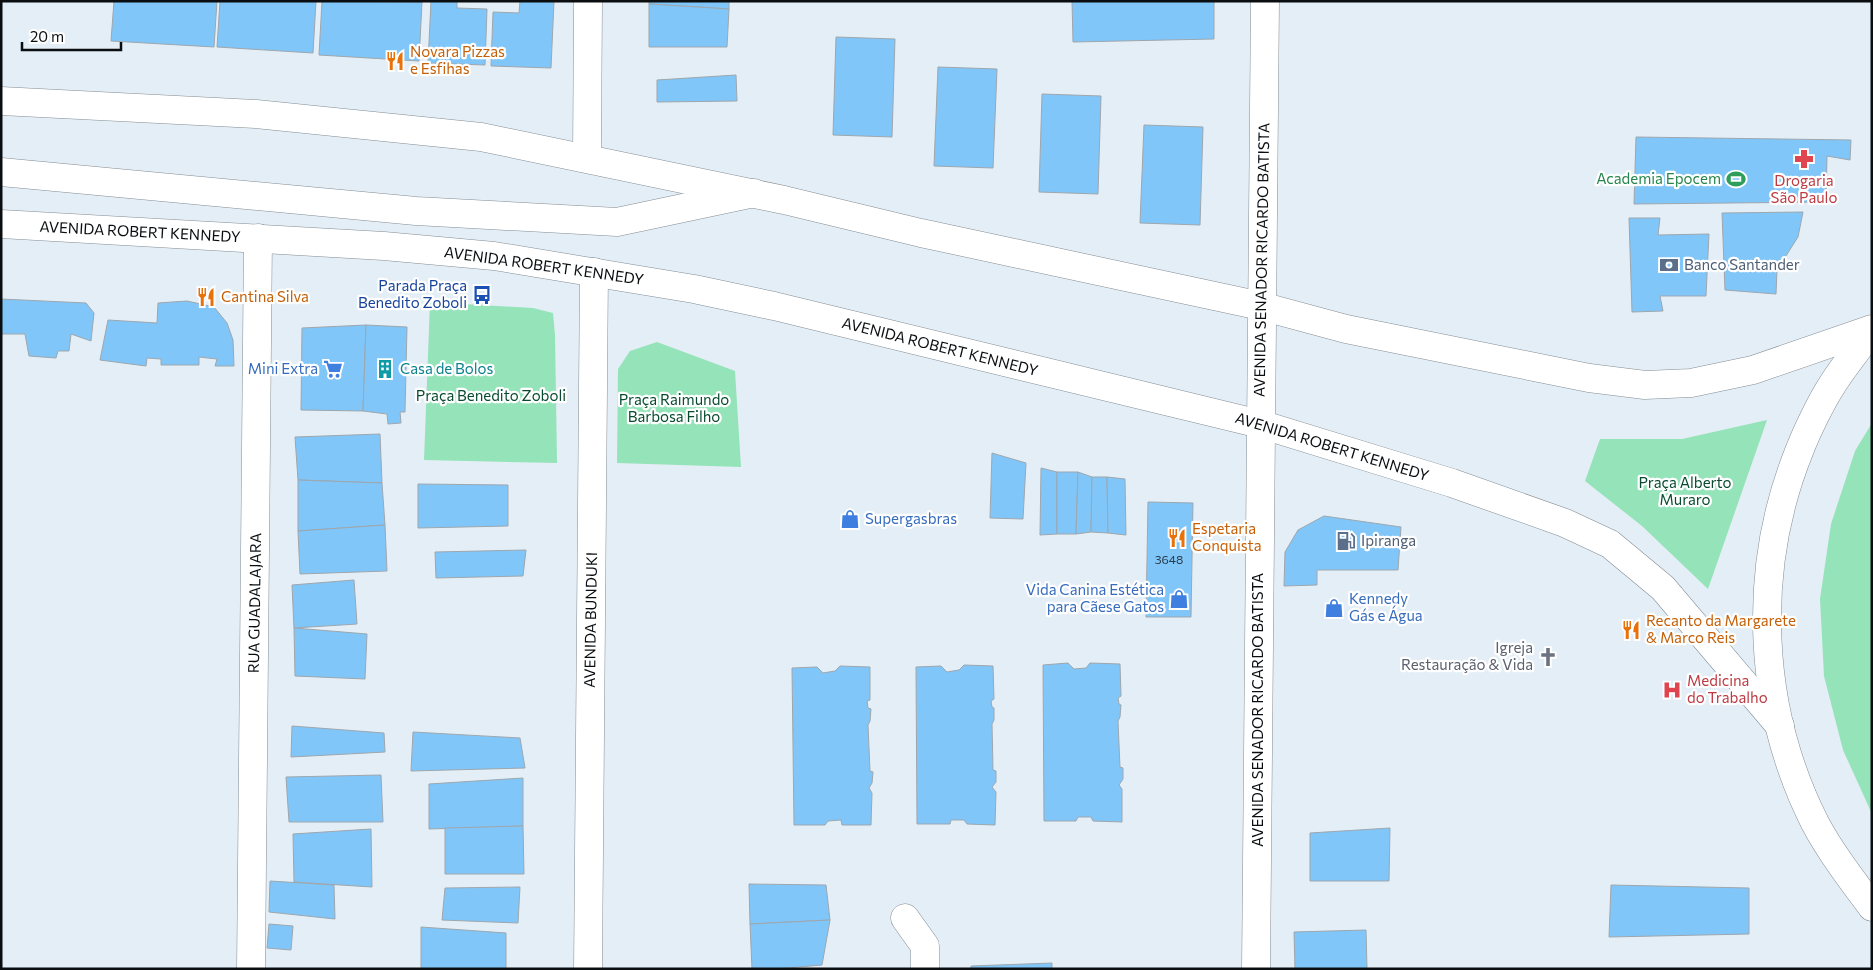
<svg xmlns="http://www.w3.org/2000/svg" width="1873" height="970" font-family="Commissioner,sans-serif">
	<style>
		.green { fill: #95e3b9 }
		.building { fill: #81c6f9; stroke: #9da7ae }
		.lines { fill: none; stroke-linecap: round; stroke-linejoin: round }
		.street-casing { stroke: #848d94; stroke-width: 29 }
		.primary-casing { stroke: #848d94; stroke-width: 29 }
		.street { stroke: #fff; stroke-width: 28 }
		.primary { stroke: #fff; stroke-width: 28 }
		.labels { text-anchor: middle; stroke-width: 4.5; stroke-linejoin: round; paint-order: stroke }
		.number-label { font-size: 12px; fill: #283c4a }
		.food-label { font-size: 15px; fill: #c56008; stroke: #fff; text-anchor: start }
		.leisure-label { font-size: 15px; fill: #27864d; stroke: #fff; text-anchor: end }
		.health-label { font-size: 15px; fill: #be3a42; stroke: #fff }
		.street-label { font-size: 15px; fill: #0b0e10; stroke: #fff }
		.service-label { font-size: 15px; fill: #4e5e75; stroke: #fff; text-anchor: start }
		.transit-label { font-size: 15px; fill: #164399; stroke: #fff; text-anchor: end }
		.shop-label { font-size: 15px; fill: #366cbe; stroke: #fff; text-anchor: end }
		.culture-label { font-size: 15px; fill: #0d838f; stroke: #fff; text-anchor: start }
		.park-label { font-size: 15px; fill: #084b30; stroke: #fff }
		.worship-label { font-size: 15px; fill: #5b616d; stroke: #fff; text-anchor: end }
	</style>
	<rect width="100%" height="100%" fill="#e4eef6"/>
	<g class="green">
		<path d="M430,302L533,308L553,313L555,335L557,463L424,460Z"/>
		<path d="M657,342L735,371L741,467L617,463L618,369L630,351Z"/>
		<path d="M1767,420L1708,589L1642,526L1585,481L1600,439H1682Z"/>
		<path d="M1872,423V814L1843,750L1824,676L1820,599L1831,524L1855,451Z"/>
	</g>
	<g class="building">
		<path d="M114,1H217L214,47L111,41Z"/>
		<path d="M220,1H316L313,53L217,47Z"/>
		<path d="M322,1L422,2L419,61L319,55Z"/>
		<path d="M431,1H457V8L487,9L485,65L428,63Z"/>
		<path d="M520,1H554L551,68L491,66L493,12L519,13Z"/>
		<path d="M649,1H729V9L649,4Z"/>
		<path d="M1072,1H1214V39L1073,42Z"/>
		<path d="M649,4L729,9L727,47H649Z"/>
		<path d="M836,37L895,39L892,137L833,135Z"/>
		<path d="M938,67L997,69L993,168L934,166Z"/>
		<path d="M736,75L737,101L657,102V80Z"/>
		<path d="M1042,94L1101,96L1098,194L1039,192Z"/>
		<path d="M1144,125L1203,127L1200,225L1140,223Z"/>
		<path d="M1636,137L1851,140L1850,160L1827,156L1826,202L1634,204Z"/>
		<path d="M1803,212L1798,237L1777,270L1776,294L1725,290L1722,213Z"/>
		<path d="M1629,218H1660L1658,235L1709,234L1706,296H1660L1663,311L1632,312Z"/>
		<path d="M1,299L86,303L94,313L91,341L71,334L69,351H58L56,358L29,356L25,334H1Z"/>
		<path d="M187,301L214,307L227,323L233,340L234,366H215L217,359L199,357V365H161V359L147,358L146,366L100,360L108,320L157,323L158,303Z"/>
		<path d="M366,325L363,411L301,410L302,328Z"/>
		<path d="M366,325L407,327L405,412H400L401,423L388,424L387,414L363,411Z"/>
		<path d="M380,434L382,483L298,480L295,437Z"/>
		<path d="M992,453L1026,463L1023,519L990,518Z"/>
		<path d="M1041,468L1057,472V534L1040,535Z"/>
		<path d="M1057,472H1078L1076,534H1057Z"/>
		<path d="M1078,472L1092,477L1091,532L1076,534Z"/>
		<path d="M1092,477H1107L1108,533L1091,532Z"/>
		<path d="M1107,477L1125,479L1126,535L1108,533Z"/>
		<path d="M298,480L382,483L385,525L298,531Z"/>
		<path d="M418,484L508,485V526L418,528Z"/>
		<path d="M1148,502L1193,503L1191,617H1146Z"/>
		<path d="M1324,516L1401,527L1398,570H1317V585L1284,586L1285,552L1298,530Z"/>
		<path d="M385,525L387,571L300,574L298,531Z"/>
		<path d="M526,550L523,576L436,578L435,552Z"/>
		<path d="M354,580L357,624L294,628L292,585Z"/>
		<path d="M294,628L367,634L365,679L295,676Z"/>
		<path d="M1068,663L1074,669L1086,668L1090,663L1120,664L1121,696L1118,698L1119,704L1121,705L1120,717L1118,721L1120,767L1123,768V779L1119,785L1122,789V822L1093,821L1091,817H1078L1076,821H1044L1043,665Z"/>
		<path d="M964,665L993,666L994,699L991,701L992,707L994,708V720L992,724L993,770L996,771V782L992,787L996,792L995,825L967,824L964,820H951L950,824H917L916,667L941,666L947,672L959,670Z"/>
		<path d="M840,666L870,667V700L867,701L868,708L871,709L870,721L868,725L870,771L873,772L872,783L869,788L872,793L871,825H842L841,820L828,821L825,825H794L792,668L817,667L823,673L835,671Z"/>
		<path d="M292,726L384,733L385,752L291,757Z"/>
		<path d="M413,732L520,738L525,768L411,771Z"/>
		<path d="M381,775L383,822H289L286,777Z"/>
		<path d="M523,778V826L429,829V784Z"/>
		<path d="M523,826L524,874H445V828Z"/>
		<path d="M1390,828L1389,881H1310V833Z"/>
		<path d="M371,829L372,887L294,882L293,834Z"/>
		<path d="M270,881L334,885L335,919L269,912Z"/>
		<path d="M749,884L826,885L830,920L750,924Z"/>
		<path d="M1611,885L1749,888V934L1609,937Z"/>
		<path d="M520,887L518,923L442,920L445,888Z"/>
		<path d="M830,920L822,965L776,969H752L750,924Z"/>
		<path d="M269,924L293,926L291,950L267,948Z"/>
		<path d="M421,927L506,933V969H421Z"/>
		<path d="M1366,930L1367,969H1295L1294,932Z"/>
		<path d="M1052,963V969H971V966Z"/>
	</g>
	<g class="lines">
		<g class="street-casing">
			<g id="street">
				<path d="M587,158L588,1"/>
				<path d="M1,172L416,211L617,222L754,193"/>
				<path d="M905,918L925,946V969"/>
				<path d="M251,969L258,238"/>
				<path d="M588,969L594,272"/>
				<path d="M1256,969L1265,1"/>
			</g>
		</g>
		<g class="primary-casing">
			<g id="primary">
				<path d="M1,101L256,114L481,137L784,200L921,233L1261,306L1346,329L1589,378L1645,385L1691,383L1753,370L1872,329"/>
				<path d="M1,224L384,246L494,256L694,289L774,306L1260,424L1452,483L1565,523L1610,544L1663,588L1780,726"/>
				<path d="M1872,330C1859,348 1844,366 1832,385C1821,402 1807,431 1800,449C1751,569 1757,708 1815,823C1831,853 1852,880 1872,907"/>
			</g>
		</g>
		<use href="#street" class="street"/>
		<use href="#primary" class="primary"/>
	</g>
	<defs>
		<g id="restaurant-bare" transform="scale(1.5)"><path d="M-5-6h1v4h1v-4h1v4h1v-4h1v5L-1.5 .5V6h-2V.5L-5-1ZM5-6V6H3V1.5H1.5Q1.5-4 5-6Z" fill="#e8710a" stroke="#fff" stroke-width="2.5" paint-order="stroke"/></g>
		<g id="pharmacy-bare" transform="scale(1.5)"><path d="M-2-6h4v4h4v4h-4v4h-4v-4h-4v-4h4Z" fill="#e0444e" stroke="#fff" stroke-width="2.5" paint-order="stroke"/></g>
		<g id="stadium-bare" transform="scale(1.5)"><path d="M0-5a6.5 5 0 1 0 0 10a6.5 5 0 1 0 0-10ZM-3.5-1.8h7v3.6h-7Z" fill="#2e9e5b" stroke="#fff" stroke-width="2.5" paint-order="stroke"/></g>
		<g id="bank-bare" transform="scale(1.5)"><path d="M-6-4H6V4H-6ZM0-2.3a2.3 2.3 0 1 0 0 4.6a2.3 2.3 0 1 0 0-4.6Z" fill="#5c6f8a" stroke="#fff" stroke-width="2.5" paint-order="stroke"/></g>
		<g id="bus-bare" transform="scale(1.5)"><path d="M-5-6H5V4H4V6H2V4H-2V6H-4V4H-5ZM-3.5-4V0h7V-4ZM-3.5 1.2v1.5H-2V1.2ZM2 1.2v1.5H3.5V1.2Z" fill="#1a4fb4" stroke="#fff" stroke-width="2.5" paint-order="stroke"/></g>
		<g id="supermarket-bare" transform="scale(1.5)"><path d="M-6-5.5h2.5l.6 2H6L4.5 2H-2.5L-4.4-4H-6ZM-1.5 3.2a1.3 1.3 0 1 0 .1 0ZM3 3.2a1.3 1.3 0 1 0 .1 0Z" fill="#3f7fe0" stroke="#fff" stroke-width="2.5" paint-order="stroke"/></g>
		<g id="building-bare" transform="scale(1.5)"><path d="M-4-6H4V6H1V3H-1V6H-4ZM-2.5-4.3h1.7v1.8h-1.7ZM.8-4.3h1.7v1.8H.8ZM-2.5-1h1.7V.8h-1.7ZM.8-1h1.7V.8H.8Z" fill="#0f9aa8" stroke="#fff" stroke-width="2.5" paint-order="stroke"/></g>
		<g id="shop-bare" transform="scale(1.5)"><path d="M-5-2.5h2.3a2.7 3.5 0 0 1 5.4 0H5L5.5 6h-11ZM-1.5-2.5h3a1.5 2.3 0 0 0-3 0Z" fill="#3f7fe0" stroke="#fff" stroke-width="2.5" paint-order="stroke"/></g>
		<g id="fuel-bare" transform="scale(1.5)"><path d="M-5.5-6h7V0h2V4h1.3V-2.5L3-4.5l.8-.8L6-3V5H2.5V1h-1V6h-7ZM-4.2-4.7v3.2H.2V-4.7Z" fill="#5c6f8a" stroke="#fff" stroke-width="2.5" paint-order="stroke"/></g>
		<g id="church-bare" transform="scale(1.5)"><path d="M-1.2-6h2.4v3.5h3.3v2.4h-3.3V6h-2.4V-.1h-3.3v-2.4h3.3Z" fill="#6b7280" stroke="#fff" stroke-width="2.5" paint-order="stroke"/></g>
		<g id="hospital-bare" transform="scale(1.5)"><path d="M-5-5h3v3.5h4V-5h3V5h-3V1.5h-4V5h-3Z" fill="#e0444e" stroke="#fff" stroke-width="2.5" paint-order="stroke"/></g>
	</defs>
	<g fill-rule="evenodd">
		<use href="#restaurant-bare" x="395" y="61"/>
		<use href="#pharmacy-bare" x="1804" y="159"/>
		<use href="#stadium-bare" x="1736" y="179"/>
		<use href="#bank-bare" x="1669" y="265"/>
		<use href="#bus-bare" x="482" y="295"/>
		<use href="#restaurant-bare" x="206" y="297"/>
		<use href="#supermarket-bare" x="333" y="369"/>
		<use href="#building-bare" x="385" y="369"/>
		<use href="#shop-bare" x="850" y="519"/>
		<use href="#restaurant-bare" x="1177" y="538"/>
		<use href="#fuel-bare" x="1346" y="541"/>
		<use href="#shop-bare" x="1179" y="599"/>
		<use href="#shop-bare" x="1334" y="608"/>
		<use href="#restaurant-bare" x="1631" y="630"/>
		<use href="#church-bare" x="1548" y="657"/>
		<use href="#hospital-bare" x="1672" y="690"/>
	</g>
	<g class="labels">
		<g class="number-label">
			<text x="1169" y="564">3648</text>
		</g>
		<g class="food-label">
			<text x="410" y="57">Novara Pizzas<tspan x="410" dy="17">e Esfihas</tspan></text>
			<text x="221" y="302">Cantina Silva</text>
			<text x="1192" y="534">Espetaria<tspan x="1192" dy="17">Conquista</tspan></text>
			<text x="1646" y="626">Recanto da Margarete<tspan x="1646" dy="17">&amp; Marco Reis</tspan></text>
		</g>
		<g class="leisure-label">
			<text x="1721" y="184">Academia Epocem</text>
		</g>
		<g class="health-label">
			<text x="1804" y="186">Drogaria<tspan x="1804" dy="17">São Paulo</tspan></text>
			<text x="1687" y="686" text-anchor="start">Medicina<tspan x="1687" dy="17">do Trabalho</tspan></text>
		</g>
		<g class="street-label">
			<text transform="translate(140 232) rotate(3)" y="5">AVENIDA ROBERT KENNEDY</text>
			<text transform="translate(1262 260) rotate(-89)" y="5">AVENIDA SENADOR RICARDO BATISTA</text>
			<text transform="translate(544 266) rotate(8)" y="5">AVENIDA ROBERT KENNEDY</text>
			<text transform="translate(940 347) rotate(14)" y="5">AVENIDA ROBERT KENNEDY</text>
			<text transform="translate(1332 447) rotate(17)" y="5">AVENIDA ROBERT KENNEDY</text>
			<text transform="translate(255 603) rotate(-89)" y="5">RUA GUADALAJARA</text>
			<text transform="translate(591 620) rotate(-89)" y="5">AVENIDA BUNDUKI</text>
			<text transform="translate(1258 710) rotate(-90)" y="5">AVENIDA SENADOR RICARDO BATISTA</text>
		</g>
		<g class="service-label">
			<text x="1684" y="270">Banco Santander</text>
			<text x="1361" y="546">Ipiranga</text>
		</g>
		<g class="transit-label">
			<text x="467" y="291">Parada Praça<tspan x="467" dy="17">Benedito Zoboli</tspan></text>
		</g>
		<g class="shop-label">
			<text x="318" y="374">Mini Extra</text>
			<text x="865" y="524" text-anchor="start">Supergasbras</text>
			<text x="1164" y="595">Vida Canina Estética<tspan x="1164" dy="17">para Cãese Gatos</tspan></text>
			<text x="1349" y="604" text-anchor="start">Kennedy<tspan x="1349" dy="17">Gás e Água</tspan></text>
		</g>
		<g class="culture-label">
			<text x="400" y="374">Casa de Bolos</text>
		</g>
		<g class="park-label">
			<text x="491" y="401">Praça Benedito Zoboli</text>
			<text x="674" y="405">Praça Raimundo<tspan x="674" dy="17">Barbosa Filho</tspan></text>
			<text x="1685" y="488">Praça Alberto<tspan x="1685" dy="17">Muraro</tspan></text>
		</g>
		<g class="worship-label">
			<text x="1533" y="653">Igreja<tspan x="1533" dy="17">Restauração &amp; Vida</tspan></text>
		</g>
	</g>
	<rect width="1873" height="970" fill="none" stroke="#0b0e10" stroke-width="5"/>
	<path d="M22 42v8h99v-8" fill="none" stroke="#0b0e10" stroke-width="2.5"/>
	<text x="30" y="42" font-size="15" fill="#0b0e10" stroke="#ffffff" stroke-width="4" paint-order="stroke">20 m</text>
</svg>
